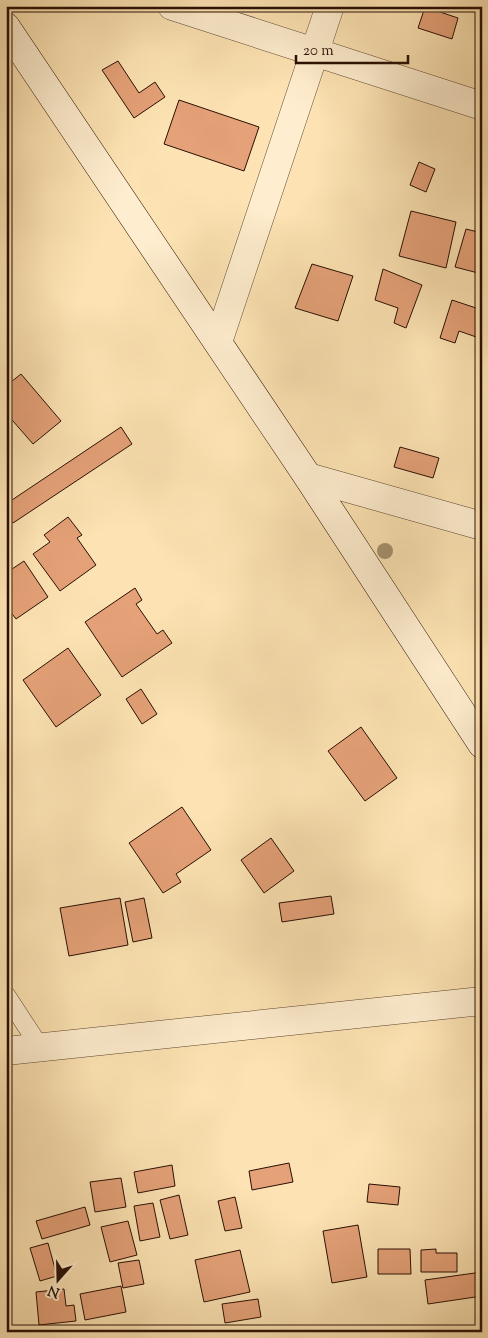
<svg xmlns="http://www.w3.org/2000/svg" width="488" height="1338" font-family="'Sorts Mill Goudy',serif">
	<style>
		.building { fill: #e5a178; stroke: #280f03 }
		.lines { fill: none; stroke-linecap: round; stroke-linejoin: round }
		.lane-casing { stroke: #5d442f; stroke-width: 19 }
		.street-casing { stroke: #5d442f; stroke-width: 29 }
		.secondary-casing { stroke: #280f03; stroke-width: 29 }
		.lane { stroke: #feedce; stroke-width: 18 }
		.street { stroke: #feedce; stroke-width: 28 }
		.secondary { stroke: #feedce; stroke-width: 28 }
		.tree { fill: #a4926e }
	</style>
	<rect width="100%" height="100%" fill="#fde3b3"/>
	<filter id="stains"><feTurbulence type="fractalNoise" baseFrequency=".004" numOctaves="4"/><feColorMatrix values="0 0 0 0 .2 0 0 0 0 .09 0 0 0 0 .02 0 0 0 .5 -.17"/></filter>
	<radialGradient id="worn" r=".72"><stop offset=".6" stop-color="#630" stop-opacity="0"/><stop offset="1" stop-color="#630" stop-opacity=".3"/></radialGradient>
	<g class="building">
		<path d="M425,7L458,18L452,39L418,28Z"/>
		<path d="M118,61L139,93L155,82L165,97L134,118L102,70Z"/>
		<path d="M179,100L259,127L244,171L164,144Z"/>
		<path d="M419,162L435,169L426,192L410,185Z"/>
		<path d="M411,211L456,222L446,268L399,256Z"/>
		<path d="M466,229L482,233V274L455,267Z"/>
		<path d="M312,264L353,276L338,321L295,308Z"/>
		<path d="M383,269L422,285L406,328L394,323L398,308L375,300Z"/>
		<path d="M452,300L482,310V339L459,331L455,343L440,338Z"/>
		<path d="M21,374L61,421L33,444L6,413V386Z"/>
		<path d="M121,427L132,444L13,523L6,513V504Z"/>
		<path d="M400,447L439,458L433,478L394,467Z"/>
		<path d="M68,517L82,535L77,538L96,565L60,591L33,554L50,542L44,535Z"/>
		<path d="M24,561L48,597L16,619L6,606V573Z"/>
		<path d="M135,588L142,600L136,604L157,634L163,630L172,643L122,677L85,622Z"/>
		<path d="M68,648L101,695L56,727L23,680Z"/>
		<path d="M141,689L157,714L142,724L126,699Z"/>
		<path d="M361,727L397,778L365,801L328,751Z"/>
		<path d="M182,807L211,850L176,874L181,882L163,893L129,843Z"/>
		<path d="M271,838L294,871L264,893L241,860Z"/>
		<path d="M331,896L334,914L282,922L279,903Z"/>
		<path d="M120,898L128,945L69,956L60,908Z"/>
		<path d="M144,898L152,938L133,942L125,902Z"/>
		<path d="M289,1163L293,1182L252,1190L249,1171Z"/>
		<path d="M172,1165L175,1186L138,1193L134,1172Z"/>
		<path d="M121,1178L126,1207L95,1212L90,1182Z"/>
		<path d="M369,1184L400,1187L398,1205L367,1202Z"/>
		<path d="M179,1195L188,1235L170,1239L160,1200Z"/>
		<path d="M235,1197L242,1228L225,1231L218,1201Z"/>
		<path d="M153,1203L160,1237L140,1241L134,1206Z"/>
		<path d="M85,1207L90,1225L42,1239L36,1221Z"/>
		<path d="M128,1221L137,1255L110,1262L101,1227Z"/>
		<path d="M358,1225L367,1277L332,1283L323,1231Z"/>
		<path d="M48,1243L57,1276L40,1281L30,1248Z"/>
		<path d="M378,1249H410L411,1274H378Z"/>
		<path d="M436,1249V1253H457V1272H421V1250Z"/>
		<path d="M240,1250L250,1292L204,1302L195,1260Z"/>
		<path d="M139,1260L144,1284L123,1288L118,1263Z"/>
		<path d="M482,1272V1296L428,1304L425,1280Z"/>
		<path d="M121,1286L126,1312L85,1320L80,1294Z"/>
		<path d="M64,1289L66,1306L74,1305L76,1321L39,1325L36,1292Z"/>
		<path d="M258,1299L261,1317L225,1323L222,1304Z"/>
		<path d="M66,1328L67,1332H50Z"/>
	</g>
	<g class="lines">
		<g class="lane-casing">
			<path id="lane" d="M6,995L40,1047"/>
		</g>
		<g class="street-casing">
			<g id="street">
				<path d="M172,6L482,106"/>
				<path d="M218,342L330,6"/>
				<path d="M308,477L482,526"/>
				<path d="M6,1051L482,1001"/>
			</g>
		</g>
		<g class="secondary-casing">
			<path id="secondary" d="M6,27L308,477L482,744"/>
		</g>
		<use href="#lane" class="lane"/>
		<use href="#street" class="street"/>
		<use href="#secondary" class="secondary"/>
	</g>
	<circle class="tree" cx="385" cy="551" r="8"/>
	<rect width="488" height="1338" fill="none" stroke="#fde3b3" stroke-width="25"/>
	<rect x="8" y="8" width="473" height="1323" fill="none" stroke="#280f03" stroke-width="2.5"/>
	<rect x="12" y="12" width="463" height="1313" fill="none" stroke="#280f03"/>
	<g transform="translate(58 1280) rotate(200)" stroke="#feedce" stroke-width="4" paint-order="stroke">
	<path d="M0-4L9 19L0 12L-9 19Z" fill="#280f03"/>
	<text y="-8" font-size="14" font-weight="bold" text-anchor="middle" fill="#280f03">N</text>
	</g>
	<path d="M296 55v8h112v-8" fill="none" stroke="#280f03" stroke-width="2.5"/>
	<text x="303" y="55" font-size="15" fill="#280f03" stroke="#feedce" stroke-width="4" paint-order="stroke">20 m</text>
	<rect width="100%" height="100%" filter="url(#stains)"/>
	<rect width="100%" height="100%" fill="url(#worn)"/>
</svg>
